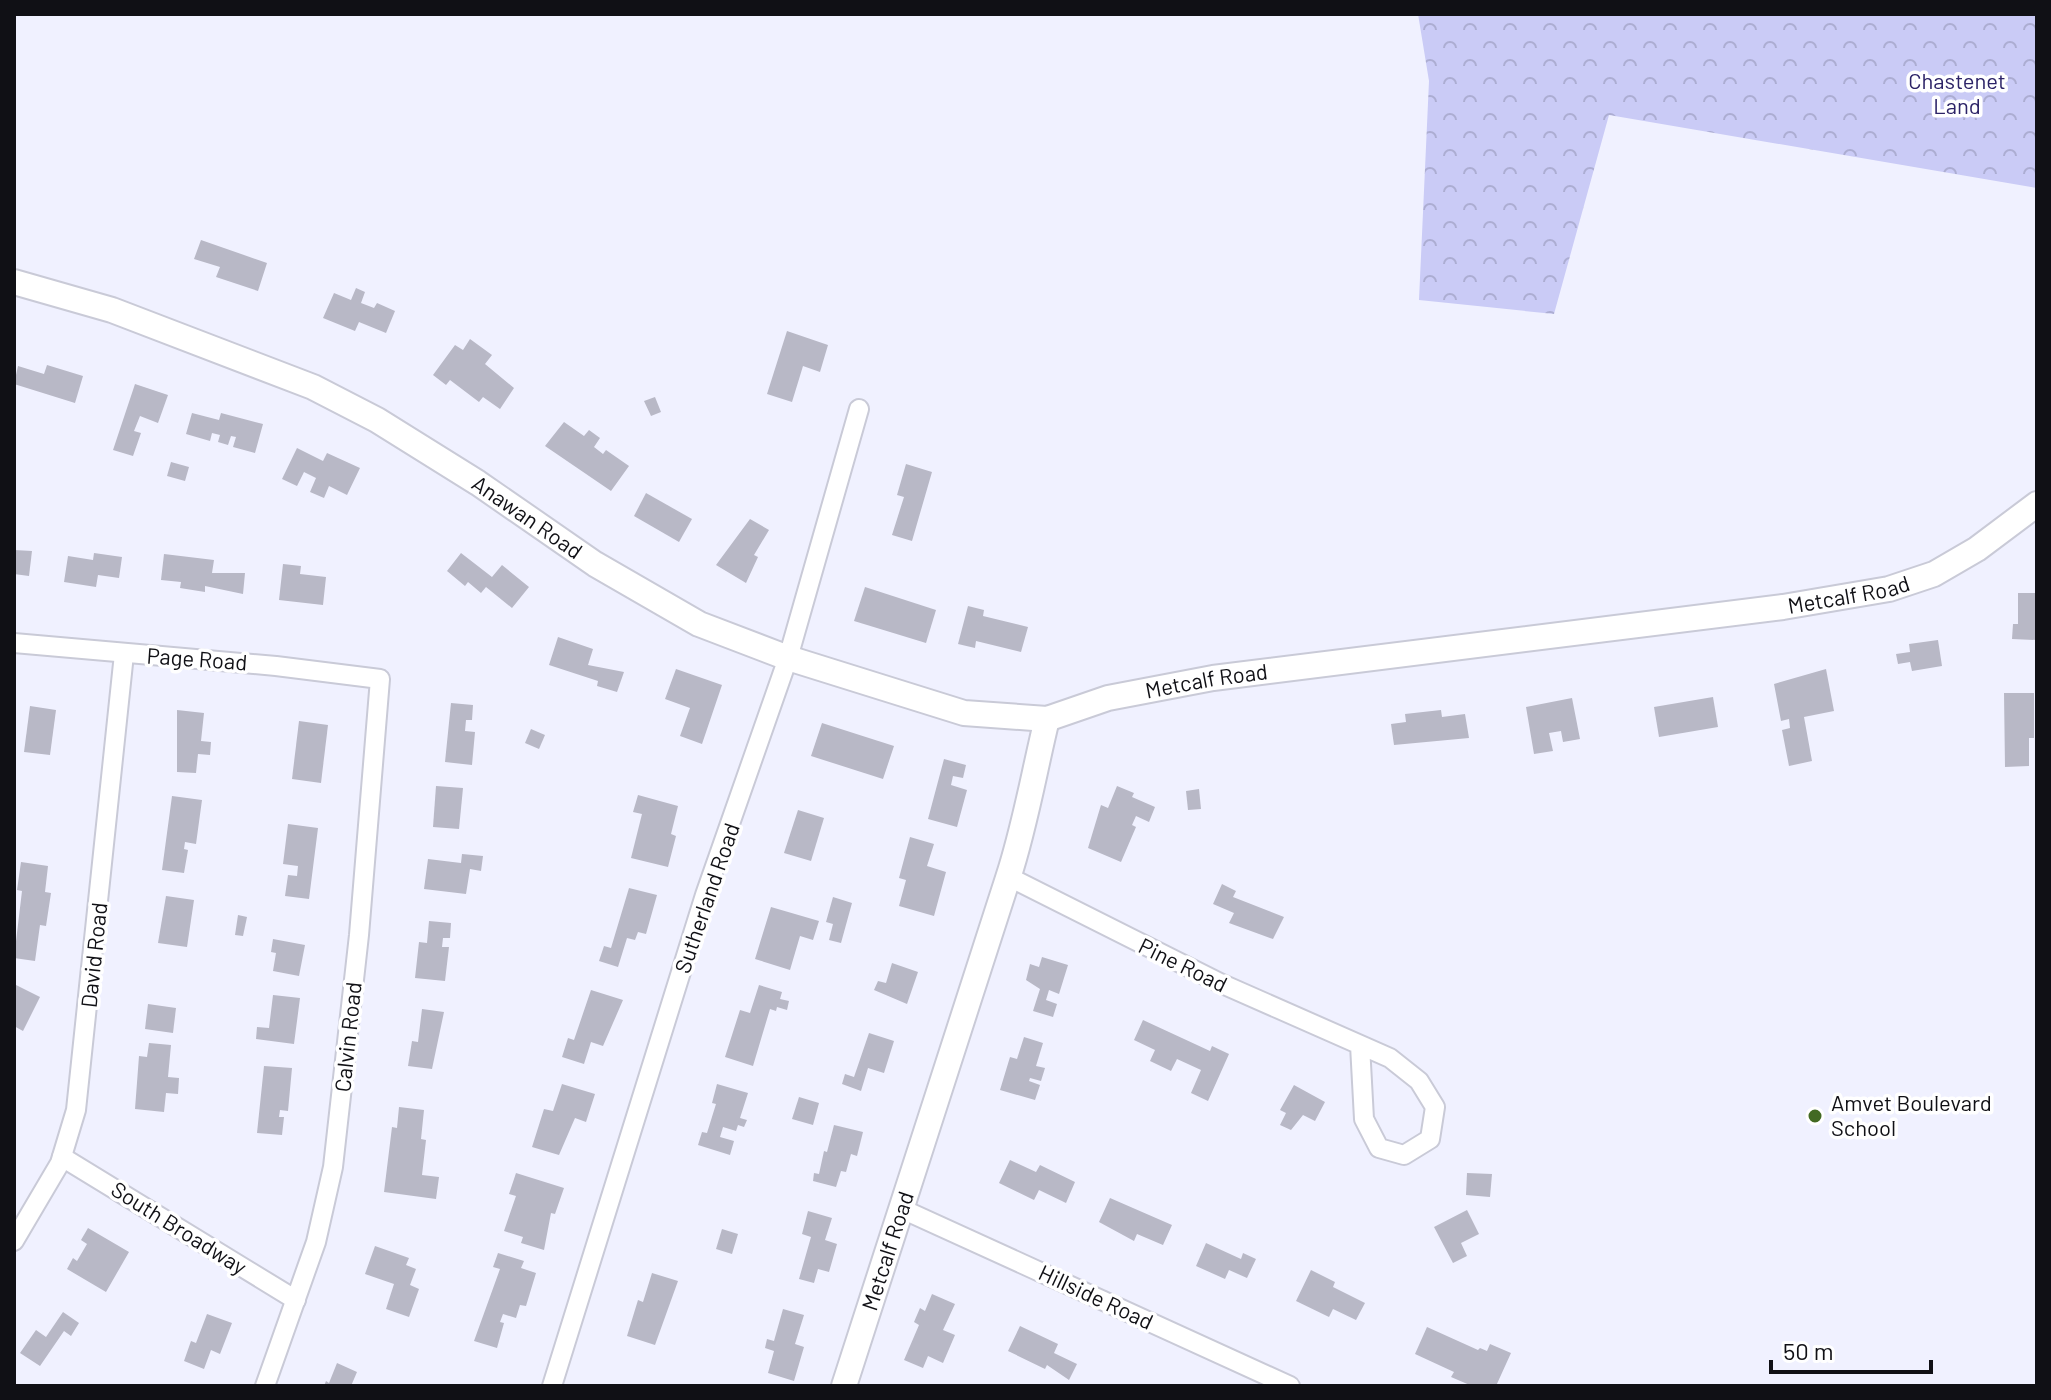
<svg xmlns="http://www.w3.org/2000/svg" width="2051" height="1400" font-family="Barlow,sans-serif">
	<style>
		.park { fill: url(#park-crowns) }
		.building { fill: #b8b8c6 }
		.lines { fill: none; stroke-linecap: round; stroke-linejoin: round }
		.minor-casing { stroke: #c9cad7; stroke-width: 22 }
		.tertiary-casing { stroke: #c9cad7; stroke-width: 28 }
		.minor { stroke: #fff; stroke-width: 18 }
		.tertiary { stroke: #fff; stroke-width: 24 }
		.poi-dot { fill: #426923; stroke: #fff; stroke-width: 3 }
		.labels { text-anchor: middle; stroke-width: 7; stroke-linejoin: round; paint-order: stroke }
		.park-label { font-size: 22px; fill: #2c2367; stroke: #fff }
		.street-label { font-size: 22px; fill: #101015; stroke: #fff }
		.poi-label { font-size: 22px; fill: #101015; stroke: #fff; text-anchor: start }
	</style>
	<defs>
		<pattern id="park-crowns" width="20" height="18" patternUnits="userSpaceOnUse" patternTransform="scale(2)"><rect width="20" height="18" fill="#cacbf6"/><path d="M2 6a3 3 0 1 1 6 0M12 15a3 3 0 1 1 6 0" fill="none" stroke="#acadd2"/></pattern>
	</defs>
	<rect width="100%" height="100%" fill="#f0f1ff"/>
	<path class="park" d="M1418,14H2037V188L1609,115L1554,314L1419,300L1429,81Z"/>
	<g class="building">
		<path d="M201,240L267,263L258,291L216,277L220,267L194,259Z"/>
		<path d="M356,288L365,292L361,303L374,308L377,303L395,311L386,333L359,322L355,331L323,318L334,293L351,300Z"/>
		<path d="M787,331L828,345L820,372L803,366L792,402L767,394Z"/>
		<path d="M470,339L492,355L485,364L514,388L500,409L483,397L479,402L450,380L446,385L433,375L455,345L463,350Z"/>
		<path d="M47,365L83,376L75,403L14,384L18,366L44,374Z"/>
		<path d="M135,384L168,395L158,423L140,416L134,431L141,433L133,456L113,450Z"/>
		<path d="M655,397L661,412L651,416L644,401Z"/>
		<path d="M192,413L219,420L221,413L263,424L255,453L233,447L236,437L231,436L228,445L218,442L220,435L212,433L210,441L186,434Z"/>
		<path d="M564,422L584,436L589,430L600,438L594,447L603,454L606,450L629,466L611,491L545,446Z"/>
		<path d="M297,448L323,461L327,453L360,468L347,495L329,486L324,498L310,492L316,478L304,472L297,486L282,479Z"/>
		<path d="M171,462L189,467L185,481L167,476Z"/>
		<path d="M906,464L932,472L912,541L892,535L904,497L897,495Z"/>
		<path d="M646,493L692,519L679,542L634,516Z"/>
		<path d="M750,519L769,530L754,555L758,557L746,583L716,565Z"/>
		<path d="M14,550L32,551L29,576L14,574Z"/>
		<path d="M94,553L122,557L119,578L98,575L96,587L64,582L68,556L93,560Z"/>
		<path d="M461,553L492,577L502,565L529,587L512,608L486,587L481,593L468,582L465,586L447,571Z"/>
		<path d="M164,554L214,560L212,573H245L243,594L205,586V592L180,588L181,582L161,580Z"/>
		<path d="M283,564L301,566L300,574L326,577L323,605L279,600Z"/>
		<path d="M865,587L936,610L926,643L854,621Z"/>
		<path d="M2018,593H2037V640L2012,639L2013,624H2018Z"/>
		<path d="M968,606L984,610L983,616L1028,627L1021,652L976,641L975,648L958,644Z"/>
		<path d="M558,637L593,649L588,665L624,672L617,692L597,686L598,681L549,665Z"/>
		<path d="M1938,640L1942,666L1912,671L1910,662L1898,664L1896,654L1910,652L1909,644Z"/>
		<path d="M676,669L722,685L702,744L680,736L690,708L665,699Z"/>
		<path d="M1826,669L1834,711L1804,717L1812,761L1789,766L1782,730L1790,728L1789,719L1781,721L1774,684Z"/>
		<path d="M2004,693H2034V738H2029V766L2005,767Z"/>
		<path d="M1713,697L1718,727L1659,737L1654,707Z"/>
		<path d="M1572,698L1580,739L1563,742L1561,731L1549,733L1553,751L1534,754L1526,707Z"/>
		<path d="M451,703L473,705L472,720H466L465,731L475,732L472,765L445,762Z"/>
		<path d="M30,706L56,710L50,755L24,752Z"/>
		<path d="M177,710L204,713L201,741L211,742L210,755L198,754L196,773L177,772Z"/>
		<path d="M1441,710L1442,717L1465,714L1469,738L1394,745L1391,724L1406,722L1405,714Z"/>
		<path d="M299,721L328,725L321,783L292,779Z"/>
		<path d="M822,723L894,746L883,779L811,756Z"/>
		<path d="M531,729L545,735L539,749L525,743Z"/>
		<path d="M944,759L966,765L963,778L953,776L951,785L967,790L957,827L928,819Z"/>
		<path d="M436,786L463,788L459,829L433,827Z"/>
		<path d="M1117,786L1134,793L1132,797L1155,807L1149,822L1136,816L1132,825L1136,827L1121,862L1088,848L1101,805L1108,808Z"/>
		<path d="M1199,789L1201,809L1188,810L1186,791Z"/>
		<path d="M638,795L678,806L671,834L676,836L668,867L631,858L642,814L633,812Z"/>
		<path d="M172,796L202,800L196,844L185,842L184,849L188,850L184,873L162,870Z"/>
		<path d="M798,810L824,818L811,861L784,853Z"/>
		<path d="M288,824L318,828L309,899L285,896L288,875L297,876L298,866L283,864Z"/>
		<path d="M910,837L934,844L927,866L946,872L934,916L899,906L906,880L899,878Z"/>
		<path d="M462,854L483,856L481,871L470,869L466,894L424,889L428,859L461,863Z"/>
		<path d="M21,862L48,866L45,892L51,893L46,926L40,925L35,961L14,958L22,891L17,890Z"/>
		<path d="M1222,884L1236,891L1233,897L1284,917L1273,939L1229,923L1234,913L1213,904Z"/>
		<path d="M629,888L657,895L646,934L638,932L635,940L627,938L618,967L599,961L604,946L611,948Z"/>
		<path d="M166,896L194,900L187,947L158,943Z"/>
		<path d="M833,897L852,903L841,943L829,940L833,924L826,922Z"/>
		<path d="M771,907L819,921L813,940L800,936L790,970L755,959Z"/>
		<path d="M238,915L247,917L243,936L235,935Z"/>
		<path d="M429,921L451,923L450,938H443L442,947H449L445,981L415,978L419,942L427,943Z"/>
		<path d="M273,939L305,945L299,976L273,971L276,953L271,952Z"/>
		<path d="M1042,957L1068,965L1059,994L1049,990L1046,1000L1057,1004L1053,1017L1033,1011L1040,989L1026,980L1030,964L1039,967Z"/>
		<path d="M892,963L918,972L907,1004L874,990L878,981L886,983Z"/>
		<path d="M16,985L40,997L23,1031L14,1026Z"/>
		<path d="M759,985L782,992L780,999L789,1001L787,1010L777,1007L776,1011L770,1009L753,1066L725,1057L740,1010L750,1013Z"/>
		<path d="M591,990L623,1000L603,1046L591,1042L584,1064L562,1057L568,1038L574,1040Z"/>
		<path d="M273,995L300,998L294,1044L256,1039L257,1027L269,1028Z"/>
		<path d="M148,1004L176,1008L173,1033L145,1029Z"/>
		<path d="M422,1009L444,1012L432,1069L408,1066L412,1041L418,1042Z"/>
		<path d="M1143,1020L1210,1051L1212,1046L1229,1054L1208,1101L1191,1093L1201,1070L1177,1059L1171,1071L1150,1061L1155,1050L1134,1040Z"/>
		<path d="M869,1033L894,1041L884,1073L868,1068L861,1091L842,1084L845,1074L854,1077Z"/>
		<path d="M1024,1037L1043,1043L1036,1066L1045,1068L1041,1081L1030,1078L1029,1081L1040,1085L1035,1100L1000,1090L1010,1057L1017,1059Z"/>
		<path d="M149,1043L171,1045L168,1077L179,1078L178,1094L166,1093L164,1112L135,1109L139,1056L147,1057Z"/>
		<path d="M264,1066L292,1068L288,1111L280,1110L279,1117H284L282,1135L257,1133Z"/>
		<path d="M562,1084L595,1094L586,1122L575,1118L559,1155L532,1147L544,1109L553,1111Z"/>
		<path d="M717,1084L748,1093L740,1118L747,1120L744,1127L738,1125L736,1131L723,1127L720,1137L734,1141L730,1155L698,1145L702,1132L707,1133L716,1104L712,1103Z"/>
		<path d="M1294,1085L1325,1102L1315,1121L1303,1115L1291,1130L1280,1125L1286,1113L1280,1110Z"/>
		<path d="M799,1097L819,1103L813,1125L792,1119Z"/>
		<path d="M399,1107L424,1110L421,1139L426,1140L422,1175L439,1177L436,1199L384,1192L392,1127L397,1128Z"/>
		<path d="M834,1125L863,1132L857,1156L851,1154L846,1172L841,1171L836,1187L813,1181L814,1173L819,1174L824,1151L827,1152Z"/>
		<path d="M1010,1160L1036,1172L1040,1165L1075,1182L1066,1203L1039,1190L1034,1200L999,1183Z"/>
		<path d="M516,1173L564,1188L555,1214L551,1213L544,1250L521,1243L523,1237L504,1231L516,1196L509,1194Z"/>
		<path d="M1467,1173L1492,1174L1490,1197L1466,1195Z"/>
		<path d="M1110,1198L1172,1225L1163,1245L1137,1234L1134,1241L1099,1222Z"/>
		<path d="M1467,1210L1479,1234L1461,1243L1467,1256L1453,1263L1434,1227Z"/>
		<path d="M808,1211L832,1218L825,1240L837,1244L829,1272L818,1269L814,1283L799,1279L811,1237L802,1234Z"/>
		<path d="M88,1228L129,1252L106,1292L67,1269L73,1258L77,1261L87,1244L81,1240Z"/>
		<path d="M722,1229L738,1234L732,1254L716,1249Z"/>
		<path d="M1206,1243L1241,1259L1243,1253L1256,1259L1247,1278L1229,1270L1225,1279L1196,1266Z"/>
		<path d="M375,1246L409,1258L406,1265L416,1269L410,1285L419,1289L409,1317L386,1309L394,1284L365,1274Z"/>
		<path d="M498,1253L524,1261L521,1268L536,1273L526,1306L520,1305L516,1318L503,1314L500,1322L504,1323L497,1348L474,1341L500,1269L493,1267Z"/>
		<path d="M1311,1270L1335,1282L1333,1287L1365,1303L1356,1320L1333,1309L1329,1317L1296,1301Z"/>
		<path d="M652,1273L678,1281L655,1345L627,1336L638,1300L643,1302Z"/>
		<path d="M932,1294L955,1304L943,1330L955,1335L943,1363L928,1356L923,1368L904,1360L919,1325L914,1322L920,1308L925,1311Z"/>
		<path d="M783,1309L804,1315L795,1344L804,1347L794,1381L768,1373L774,1351L765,1348L767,1339L774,1341Z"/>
		<path d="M63,1312L79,1323L71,1336L64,1331L40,1366L20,1353L36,1330L46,1337Z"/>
		<path d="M207,1314L232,1323L220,1354L211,1350L204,1369L184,1361L191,1341L196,1343Z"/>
		<path d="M1020,1326L1058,1344L1054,1353L1077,1364L1069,1380L1047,1365L1045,1369L1008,1351Z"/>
		<path d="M1427,1327L1478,1350L1480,1348L1487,1351L1490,1344L1511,1353L1496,1386H1472L1451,1377L1454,1372L1415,1354Z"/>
		<path d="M337,1363L357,1372L351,1386H324L326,1381L329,1383Z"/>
	</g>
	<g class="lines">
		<g class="minor-casing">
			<g id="minor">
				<path d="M14,643L276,666L380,679L359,935L333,1167L316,1242L265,1386"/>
				<path d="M1009,877L1220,983L1390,1058L1419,1081L1435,1107L1430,1139L1404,1155L1379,1148L1364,1119L1360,1045"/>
				<path d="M62,1157L296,1300"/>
				<path d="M902,1209L1290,1386"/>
				<path d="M14,1241L60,1163L76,1110L124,654"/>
				<path d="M552,1386L705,895L788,658L859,409"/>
			</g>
		</g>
		<g class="tertiary-casing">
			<g id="tertiary">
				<path id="s1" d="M14,282L112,310L313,387L377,420L478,483L595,564L699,624L788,658L964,713L1047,719L1108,698L1213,678L1783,607L1889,589L1934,574L1977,549L2037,504"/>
				<path id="s2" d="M844,1386C899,1217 953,1047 1008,878C1025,827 1034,772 1047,719"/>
			</g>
		</g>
		<use href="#minor" class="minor"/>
		<use href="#tertiary" class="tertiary"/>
	</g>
	<circle class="poi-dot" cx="1815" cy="1116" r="8"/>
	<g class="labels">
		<g class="park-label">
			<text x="1957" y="89">Chastenet<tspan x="1957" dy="25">Land</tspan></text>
		</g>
		<g class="street-label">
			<text dy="8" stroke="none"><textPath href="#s1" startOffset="568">Anawan Road</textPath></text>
			<text dy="8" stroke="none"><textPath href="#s1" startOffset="1946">Metcalf Road</textPath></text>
			<text transform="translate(197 659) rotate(4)" y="8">Page Road</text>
			<text dy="8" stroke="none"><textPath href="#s1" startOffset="1298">Metcalf Road</textPath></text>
			<text transform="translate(707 898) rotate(-71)" y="8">Sutherland Road</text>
			<text transform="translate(94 955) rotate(-84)" y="8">David Road</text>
			<text transform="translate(1183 965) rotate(26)" y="8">Pine Road</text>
			<text transform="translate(348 1037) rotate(-84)" y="8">Calvin Road</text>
			<text transform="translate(179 1228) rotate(32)" y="8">South Broadway</text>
			<text dy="8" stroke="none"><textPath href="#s2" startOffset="142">Metcalf Road</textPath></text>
			<text transform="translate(1096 1297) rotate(25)" y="8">Hillside Road</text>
		</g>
		<g class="poi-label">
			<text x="1831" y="1111">Amvet Boulevard<tspan x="1831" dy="25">School</tspan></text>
		</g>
	</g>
	<rect width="2051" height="1400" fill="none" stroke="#101015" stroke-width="32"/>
	<path d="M1771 1360v12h160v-12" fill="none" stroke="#101015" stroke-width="4"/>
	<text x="1783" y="1360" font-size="24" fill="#101015" stroke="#ffffff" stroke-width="6" paint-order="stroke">50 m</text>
</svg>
